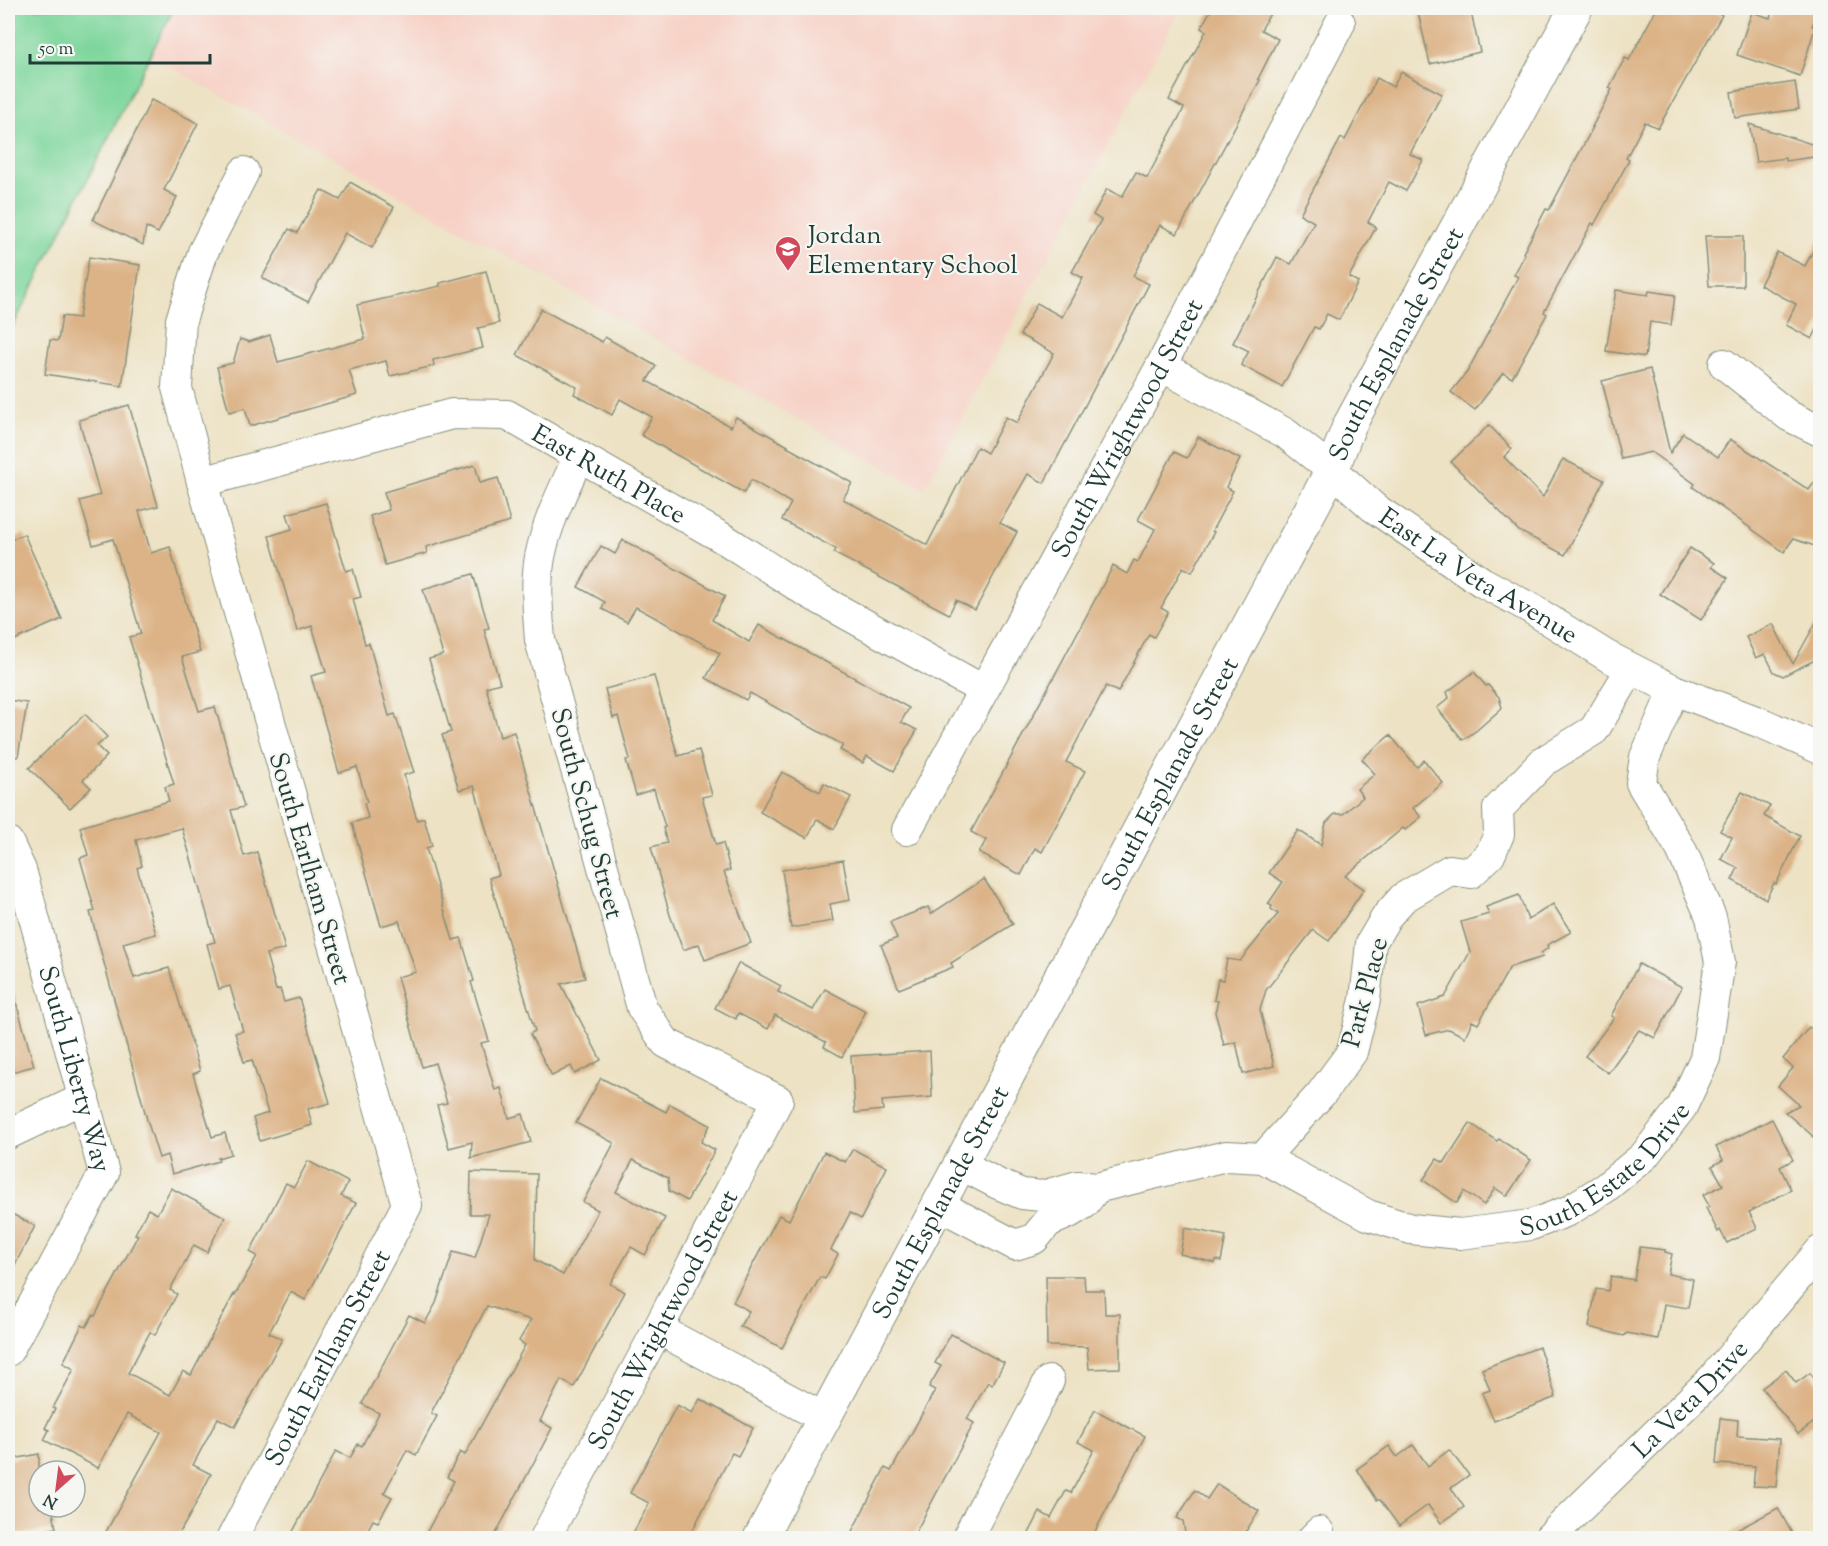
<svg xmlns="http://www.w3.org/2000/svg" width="1828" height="1546" font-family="'Sorts Mill Goudy',serif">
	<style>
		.built { fill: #f7d1c6 }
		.green { fill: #7dd69b; stroke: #4e8a68; stroke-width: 1.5 }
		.building { fill: #dcb387 }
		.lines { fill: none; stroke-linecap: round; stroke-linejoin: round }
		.minor-casing { stroke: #86907c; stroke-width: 32 }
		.major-casing { stroke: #86907c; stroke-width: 35 }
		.minor { stroke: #fff; stroke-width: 30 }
		.major { stroke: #fff; stroke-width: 33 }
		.labels { text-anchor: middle; stroke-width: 4.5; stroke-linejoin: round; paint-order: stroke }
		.poi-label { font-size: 26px; fill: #1f3d34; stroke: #f6f6f2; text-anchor: start }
		.street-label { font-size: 26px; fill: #1f3d34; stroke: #f6f6f2 }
	</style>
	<rect width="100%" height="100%" fill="#f6f6f2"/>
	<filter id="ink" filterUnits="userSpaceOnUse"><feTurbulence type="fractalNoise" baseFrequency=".0167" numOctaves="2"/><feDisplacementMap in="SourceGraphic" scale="12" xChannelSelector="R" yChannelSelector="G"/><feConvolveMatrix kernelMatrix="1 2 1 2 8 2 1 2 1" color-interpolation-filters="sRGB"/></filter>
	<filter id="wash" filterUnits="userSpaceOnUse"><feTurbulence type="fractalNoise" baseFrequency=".008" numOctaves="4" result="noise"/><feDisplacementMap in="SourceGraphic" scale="24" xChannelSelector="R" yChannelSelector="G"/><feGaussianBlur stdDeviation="1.35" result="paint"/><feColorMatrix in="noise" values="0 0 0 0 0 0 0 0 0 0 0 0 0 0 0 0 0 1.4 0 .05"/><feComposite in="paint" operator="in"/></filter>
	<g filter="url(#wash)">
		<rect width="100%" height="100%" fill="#ede2c4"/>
		<path class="built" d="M174,8H1181L924,490L149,55Z"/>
		<path class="green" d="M8,8H174L8,336Z"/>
		<g id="blocks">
			<g class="building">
				<path d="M1212,8H1273L1261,30L1278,39L1258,79L1260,80L1177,234L1160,225L1133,276L1149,284L1044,483L1028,474L1000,523L1017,532L975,610L956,600L949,614L834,553L836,549L782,520L791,503L751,480L744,493L641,435L652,417L620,399L612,415L574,394L577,387L517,355L541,309L602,342L605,337L656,366L647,381L731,427L736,417L788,446L787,447L852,483L843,499L927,545L977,447L987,453L1006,417L1017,423L1054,353L1020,335L1037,303L1062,317L1083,278L1072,272L1101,220L1093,215L1107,189L1122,197L1136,172L1147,178L1184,108L1169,100L1206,31L1201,28Z"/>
				<path d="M1417,8H1442L1443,11L1470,8L1480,52L1430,64Z"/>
				<path d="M1657,8H1709L1722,15L1658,128L1645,122L1626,158L1629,160L1594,225L1592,223L1544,312L1547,314L1512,378L1503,373L1475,410L1451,392L1467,372L1518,277L1514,275L1525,254L1523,253L1546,209L1549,210L1593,127H1592L1612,89L1609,88L1625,58L1629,60Z"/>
				<path d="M1773,8H1819L1812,26L1815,28L1800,76L1737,55L1752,12L1770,18Z"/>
				<path d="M1401,72L1442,94L1410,154L1423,160L1406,191L1389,182L1368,222L1376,227L1349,277L1358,282L1339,320L1327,314L1319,329L1314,327L1282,387L1241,365L1249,351L1233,343L1277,257L1291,264L1314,222L1300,214L1341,138L1345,140L1377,78L1393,87Z"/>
				<path d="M1795,82L1799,109L1735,118L1731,92Z"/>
				<path d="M151,100L198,123L164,190L177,197L158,233L146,227L143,245L93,220Z"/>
				<path d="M1749,124L1821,147V156L1785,161V158L1756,162Z"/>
				<path d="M350,182L394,207L372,248L345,233L308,302L262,278L289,229L297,233L321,190L340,200Z"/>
				<path d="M1705,236H1743V286H1709Z"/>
				<path d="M1821,236V322L1812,339L1786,325L1796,304L1760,285L1777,252L1805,266Z"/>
				<path d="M89,257L140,265L122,386L45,374L50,340L58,341L62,316L79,318Z"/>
				<path d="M486,271L499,323L478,328L483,348L433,360L434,366L390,376L386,361L349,370L357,395L250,426L245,408L229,412L217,367L233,363L240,339L249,342L270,335L278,362L365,339L357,305L440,286V283Z"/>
				<path d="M1616,290L1648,295L1649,291L1675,295L1671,325L1650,322L1645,357L1606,351Z"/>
				<path d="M1650,369L1670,453L1683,433L1718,457L1730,439L1809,490L1821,473V548L1793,539L1784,552L1693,487L1695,484L1651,452L1621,459L1602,381Z"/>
				<path d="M129,405L158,506L139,511L151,553L170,547L200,652L182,657L199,711L215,707L244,807L231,810L244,856L257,852L285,949L266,954L276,990L280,989L284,1002L299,998L330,1103L308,1109L312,1125L260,1141L253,1118L268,1113L252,1060L244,1062L235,1033L243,1031L230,986L219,989L207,944L215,942L182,828L136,840L142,866L137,868L156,934L123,943L134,978L169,968L200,1071L193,1074L212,1137L225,1133L231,1154L218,1158L219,1161L172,1174L167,1155L159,1158L148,1123L90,912L95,911L80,858L88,855L80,827L169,801L165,787L174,784L129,637L141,634L113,539L93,545L80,501L100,495L79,420Z"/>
				<path d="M1489,425L1512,449L1504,457L1543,497L1563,459L1604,480L1565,555L1519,531L1451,462Z"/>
				<path d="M1198,437L1240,459L1226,487L1233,491L1212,531L1214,532L1192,572L1183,567L1161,608L1168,612L1154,637L1149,634L1118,692L1106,686L1066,762L1085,771L1042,852L1035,848L1021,875L979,853L986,840L971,832L1113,566L1127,574L1134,560L1138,562L1155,529L1138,520L1174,452L1187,458Z"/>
				<path d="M475,465L480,483L498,478L510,522L426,547L427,553L385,565L370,516L389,510L384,492Z"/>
				<path d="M326,503L346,571L353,569L361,597L353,599L365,644L369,643L389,716L395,714L414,772L404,775L417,820L424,818L432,846L426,848L453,940L461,938L474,981L471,982L489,1041L481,1043L495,1090L501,1088L509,1118L523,1114L531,1142L471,1158L472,1142L449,1148L437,1105L447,1103L435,1063L422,1067L397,977L416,972L399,921L381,926L352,823L368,818L364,803L367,802L357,767L339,773L311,676L326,672L312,626L297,631L269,536L292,529L287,514Z"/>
				<path d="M24,534L62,619L8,643V541Z"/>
				<path d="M623,540L725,596L712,620L749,642L759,625L909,708L901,722L917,730L894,771L867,756L863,763L840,750L843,745L750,693L746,700L706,678L720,653L636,607L627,622L602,609L605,602L578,587L601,546L615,554Z"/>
				<path d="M1690,548L1714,563L1711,567L1728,578L1701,620L1660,594Z"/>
				<path d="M473,574L489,628L484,629L500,683L486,687L500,737L514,732L585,978L561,984L601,1060L575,1074L571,1066L552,1076L530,1034L535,1031L489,878L499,875L474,786L459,790L442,735L451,732L429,659L443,655L423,589Z"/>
				<path d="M1821,613V657L1783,676L1774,672L1765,654L1756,658L1746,637L1773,624L1793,664Z"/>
				<path d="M1474,672L1486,686L1488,685L1499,697L1502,708L1477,730L1463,740L1437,708L1449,698L1447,692Z"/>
				<path d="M654,676L678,756L699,750L712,795L702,797L716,845L723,843L730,870L724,872L751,943L705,960L699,944L683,950L670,915L651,847L667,843L663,828L665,827L654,789L636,795L626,760L630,759L618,716L613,718L605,689Z"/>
				<path d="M8,700L27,703L18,757L8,756Z"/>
				<path d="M85,714L107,737L97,746L107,756L83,780L91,788L70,808L29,768Z"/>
				<path d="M1390,735L1417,767L1424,760L1443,783L1413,808L1421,817L1405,830L1403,828L1345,876L1364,889L1329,941L1313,930L1266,990L1260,1010L1274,1066L1243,1074L1236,1042L1224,1045L1215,1012L1218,1001L1214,1000L1218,979L1223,980L1227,959L1240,961L1278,914L1271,909L1272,906L1268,904L1283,882L1269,873L1298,830L1321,845L1326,823L1335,814H1343L1363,797L1357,789L1375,774L1362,759Z"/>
				<path d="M782,772L820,792L824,783L851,797L834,829L817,819L807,838L760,812Z"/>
				<path d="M1742,792L1770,806L1764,816L1800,836L1776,884L1774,883L1766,899L1732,880L1738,868L1721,859L1732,837L1720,831Z"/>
				<path d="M843,860L850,900L830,904L833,921L791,928L782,870Z"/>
				<path d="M984,879L1013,924L951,963L953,967L899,989L881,945L897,938L890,922L928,907L931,914Z"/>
				<path d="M1519,895L1528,920L1553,904L1571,932L1547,945L1548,948L1541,953L1543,957L1510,967L1478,1024L1472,1021L1465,1037L1449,1029L1426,1035L1418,1006L1445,997L1470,952L1461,922L1489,914L1486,907Z"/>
				<path d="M739,963L781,986L778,992L813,1010L825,989L866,1011L842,1057L824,1047L826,1042L775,1015L768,1029L738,1013L736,1019L715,1008Z"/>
				<path d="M1639,964L1682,987L1655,1038L1639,1030L1608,1073L1585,1056L1614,1018L1611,1016Z"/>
				<path d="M13,991L34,1066L8,1073V992Z"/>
				<path d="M1809,1027L1821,1037V1143L1785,1112L1799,1105L1778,1086L1793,1068L1783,1059Z"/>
				<path d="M930,1051L932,1097L882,1101L883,1110L855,1113L851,1056Z"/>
				<path d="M601,1078L666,1112L670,1104L710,1125L701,1142L715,1150L687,1201L669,1191L668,1178L633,1160L616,1192L665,1218L645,1255L631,1247L610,1284L625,1292L574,1387L561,1380L540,1421L552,1428L493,1539H423L454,1481L447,1477L460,1452L465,1455L525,1345L519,1341L531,1320L487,1306L431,1413L437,1416L416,1455L407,1450L384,1493L392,1497L378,1522L373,1520L363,1539H289L336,1451L350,1458L358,1444L362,1446L379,1413L362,1404L409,1315L425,1323L436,1303L453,1252L475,1258L489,1214H470L471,1172L537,1174L535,1260L563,1275L598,1210L583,1202L614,1143L576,1123Z"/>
				<path d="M1772,1119L1793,1160L1780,1167L1791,1190L1749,1212L1757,1228L1727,1243L1720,1230L1718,1232L1706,1208L1709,1206L1703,1195L1723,1185L1712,1166L1723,1160L1716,1147Z"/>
				<path d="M1470,1123L1497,1141L1499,1139L1531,1160L1507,1196L1495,1188L1484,1205L1464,1191L1457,1203L1423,1180L1437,1159L1444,1163Z"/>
				<path d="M853,1149L887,1167L861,1219L850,1213L831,1250L838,1254L825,1279L820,1277L782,1348L740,1326L749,1311L733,1302L779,1215L789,1220L824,1152L845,1162Z"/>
				<path d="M308,1161L348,1182L341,1196L356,1203L305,1300L291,1292L269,1333L282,1339L235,1427L218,1418L193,1465L211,1474L191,1513L176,1539H102L161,1432L127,1414L98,1468L44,1440L49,1430L45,1428L55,1409L53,1408L74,1369L63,1363L82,1325L86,1327L93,1315L95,1316L138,1235L135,1234L148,1209L157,1214L171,1188L225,1217L207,1252L194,1245L170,1290L177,1294L155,1335L150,1332L128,1373L170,1395L183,1371L191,1375L234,1294L235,1295L257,1256L250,1252L286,1183L294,1187Z"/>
				<path d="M8,1212L35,1226L8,1278Z"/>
				<path d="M1185,1228L1226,1236L1221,1261L1216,1260L1215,1263L1180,1254Z"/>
				<path d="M1640,1247L1665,1250V1252L1672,1254L1668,1274L1693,1279L1688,1308L1664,1304L1658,1339L1627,1333L1624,1336L1589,1327L1596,1289L1608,1291L1611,1276L1634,1280Z"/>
				<path d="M1046,1276H1084L1085,1290H1104L1105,1314H1120V1368L1089,1369L1087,1347L1047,1346Z"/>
				<path d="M951,1334L1004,1363L992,1385L988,1382L967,1419L974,1423L912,1539H848L885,1468L891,1471L935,1390L929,1387L941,1366L935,1363Z"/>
				<path d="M1539,1347L1556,1397L1494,1421L1482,1393L1490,1390L1482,1369Z"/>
				<path d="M1786,1370L1796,1383L1810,1373L1821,1386V1417L1798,1434L1762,1388Z"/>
				<path d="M700,1399L753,1428L738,1456L732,1453L688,1539H630L649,1503L630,1493L677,1405L692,1413Z"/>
				<path d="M1095,1410L1145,1436L1091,1539H1026L1040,1512L1051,1518L1066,1491L1071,1493L1094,1450L1078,1442Z"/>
				<path d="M1720,1418L1738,1420L1737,1436L1780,1439L1776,1487L1753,1486L1755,1466L1716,1464Z"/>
				<path d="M1413,1445L1428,1466L1449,1450L1469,1475L1451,1488L1464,1507L1441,1523L1428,1505L1399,1526L1380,1500H1377L1357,1469L1389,1446L1397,1457Z"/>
				<path d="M39,1454V1507H52L56,1528L10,1537L8,1522V1460Z"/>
				<path d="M1217,1484L1259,1511L1241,1539H1186L1183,1521L1177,1518L1195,1490L1207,1499Z"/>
				<path d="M1778,1508L1795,1539H1720Z"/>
			</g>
		</g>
	</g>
	<g filter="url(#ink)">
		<use href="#blocks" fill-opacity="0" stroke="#86907c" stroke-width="1.5"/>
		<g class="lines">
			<g class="minor-casing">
				<g id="minor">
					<path d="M1724,364L1789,416L1820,431"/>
					<path id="s1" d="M1161,366L1285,433L1332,470L1373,507L1482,582L1530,608L1607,656L1674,690L1764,724L1820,749"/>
					<path id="s2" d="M202,482L452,414L507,415L726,540L805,591L983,690"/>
					<path id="s3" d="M907,830L1161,366L1340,23"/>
					<path id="s4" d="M8,842L21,870L104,1173L8,1351"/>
					<path d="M8,1134L84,1098"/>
					<path d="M1263,1158L1321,1094L1352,1052L1365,1000L1371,943L1387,916L1403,898L1450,870L1471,873L1490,855L1499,834L1498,809L1544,761L1594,730L1631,669"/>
					<path id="s5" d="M960,1164L998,1184L1022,1194L1042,1196L1078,1186L1096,1188L1226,1156L1263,1158L1368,1215L1411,1229L1460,1234L1531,1225L1568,1211L1605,1188L1644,1156L1682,1107L1705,1058L1720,962L1711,917L1681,849L1641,783L1645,757L1674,690"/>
					<path d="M939,1205L1015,1245L1034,1239L1048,1222L1069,1213L1084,1204L1096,1188"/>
					<path d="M658,1329L824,1418"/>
					<path id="s6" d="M232,1538L407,1205L202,482L177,388L181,320L203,252L244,172"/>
					<path id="s7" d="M545,1538L658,1329L778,1100L666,1043L642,1008L540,640C538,613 535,584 540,557C547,521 564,489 579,456"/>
					<path d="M967,1538L1049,1381"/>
					<path d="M1313,1538L1319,1532"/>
					<path id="s8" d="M1549,1538L1712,1379L1820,1251"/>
				</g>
			</g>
			<g class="major-casing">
				<g id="major">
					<path id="s9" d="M760,1538L1332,470L1349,426L1576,8"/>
				</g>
			</g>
			<use href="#minor" class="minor"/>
			<use href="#major" class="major"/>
		</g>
	</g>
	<defs>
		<g id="school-pin" transform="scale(1.35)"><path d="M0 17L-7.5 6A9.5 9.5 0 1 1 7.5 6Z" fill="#d1495b" stroke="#f6f6f2"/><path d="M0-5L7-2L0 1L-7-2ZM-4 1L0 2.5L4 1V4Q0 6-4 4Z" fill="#fff"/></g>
	</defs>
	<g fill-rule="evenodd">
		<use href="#school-pin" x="788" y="249"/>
	</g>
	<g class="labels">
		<g class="poi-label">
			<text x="808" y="243">Jordan<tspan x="808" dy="30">Elementary School</tspan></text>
		</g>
		<g class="street-label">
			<text dy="9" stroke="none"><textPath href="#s9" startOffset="1353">South Esplanade Street</textPath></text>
			<text dy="9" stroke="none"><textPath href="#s3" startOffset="458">South Wrightwood Street</textPath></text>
			<text dy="9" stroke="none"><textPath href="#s2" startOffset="432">East Ruth Place</textPath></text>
			<text dy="9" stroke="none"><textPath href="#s1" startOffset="382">East La Veta Avenue</textPath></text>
			<text dy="9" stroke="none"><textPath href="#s9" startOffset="867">South Esplanade Street</textPath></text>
			<text transform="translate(588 813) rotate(75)" y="9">South Schug Street</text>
			<text transform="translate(311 868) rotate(74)" y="9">South Earlham Street</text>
			<text transform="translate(1364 992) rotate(-75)" y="9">Park Place</text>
			<text dy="9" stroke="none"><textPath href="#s4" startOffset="237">South Liberty Way</textPath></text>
			<text dy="9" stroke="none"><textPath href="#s5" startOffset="694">South Estate Drive</textPath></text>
			<text dy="9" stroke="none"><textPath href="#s9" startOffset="381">South Esplanade Street</textPath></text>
			<text dy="9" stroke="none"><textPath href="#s7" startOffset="248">South Wrightwood Street</textPath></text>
			<text dy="9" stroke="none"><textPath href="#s6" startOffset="204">South Earlham Street</textPath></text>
			<text dy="9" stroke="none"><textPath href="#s8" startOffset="198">La Veta Drive</textPath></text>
		</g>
	</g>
	<rect width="1828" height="1546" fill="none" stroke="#f6f6f2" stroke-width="30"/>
	<g transform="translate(57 1489) rotate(208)"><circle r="28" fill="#f6f6f2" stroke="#a0aca6" stroke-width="1.5"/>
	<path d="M0-4.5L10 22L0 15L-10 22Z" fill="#d1495b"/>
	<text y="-9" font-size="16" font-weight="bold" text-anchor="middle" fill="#1f3d34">N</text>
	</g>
	<path d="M30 54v9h180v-9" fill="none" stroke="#1f3d34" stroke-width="3"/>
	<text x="39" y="54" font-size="18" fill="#1f3d34" stroke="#f6f6f2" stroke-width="4.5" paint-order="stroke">50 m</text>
</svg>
